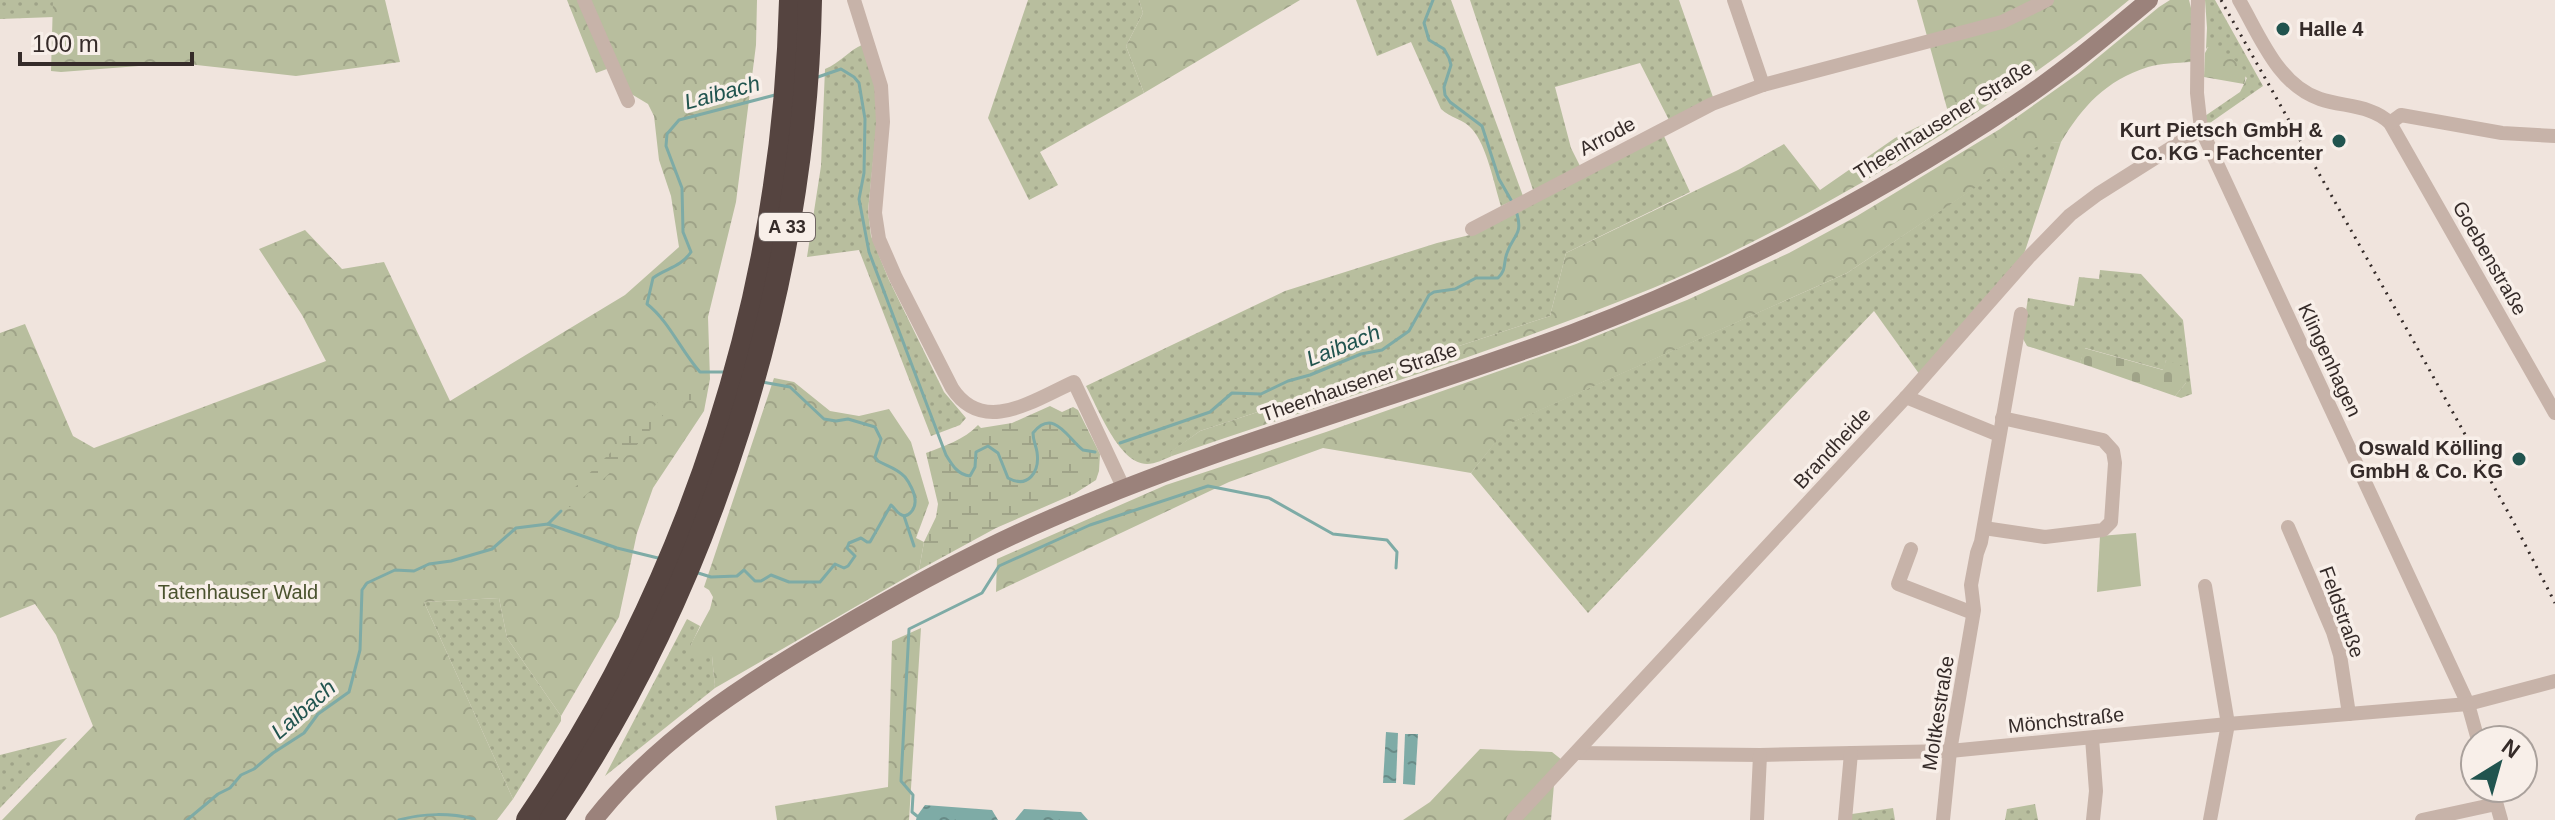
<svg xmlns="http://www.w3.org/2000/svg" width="2555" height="820" font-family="Helvetica,sans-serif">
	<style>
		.grass { fill: url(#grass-dots) }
		.forest { fill: url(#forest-crowns) }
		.wetland { fill: url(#wetland-marsh) }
		.cemetery { fill: url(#cemetery-stones) }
		.park { fill: #b8be9e }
		.water { fill: url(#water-ripples) }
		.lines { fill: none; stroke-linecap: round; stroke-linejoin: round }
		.stream { stroke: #7eaba6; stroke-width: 3 }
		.street { stroke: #c7b3a9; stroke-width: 14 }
		.secondary { stroke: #9b827b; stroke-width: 18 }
		.highway { stroke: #554440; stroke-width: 24 }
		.rail { stroke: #352b29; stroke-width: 3; stroke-dasharray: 2 6; stroke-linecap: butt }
		.poi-dot { fill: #21544f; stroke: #f8efe9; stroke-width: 3 }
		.labels { text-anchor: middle; stroke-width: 7; stroke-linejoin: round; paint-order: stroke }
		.shield { fill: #f8efe9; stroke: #706663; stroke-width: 2 }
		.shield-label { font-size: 18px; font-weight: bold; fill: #352b29 }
		.poi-label { font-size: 20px; font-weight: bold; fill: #352b29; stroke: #f8efe9; text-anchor: end }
		.street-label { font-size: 20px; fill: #352b29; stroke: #f8efe9 }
		.park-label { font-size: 20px; fill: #4a522e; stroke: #f8efe9 }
		.water-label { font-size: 22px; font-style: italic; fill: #21544f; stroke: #f8efe9 }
	</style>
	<defs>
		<pattern id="grass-dots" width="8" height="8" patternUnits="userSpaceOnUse" patternTransform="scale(2)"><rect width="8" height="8" fill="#b8be9e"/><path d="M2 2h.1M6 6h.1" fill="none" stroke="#9fa388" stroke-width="1.8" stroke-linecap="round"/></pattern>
		<pattern id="forest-crowns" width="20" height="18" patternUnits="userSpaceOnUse" patternTransform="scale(2)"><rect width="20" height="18" fill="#b8be9e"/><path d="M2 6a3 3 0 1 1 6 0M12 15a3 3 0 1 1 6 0" fill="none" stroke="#9fa388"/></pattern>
		<pattern id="wetland-marsh" width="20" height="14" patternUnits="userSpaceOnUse" patternTransform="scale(2)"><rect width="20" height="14" fill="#b8be9e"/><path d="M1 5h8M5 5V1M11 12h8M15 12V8" fill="none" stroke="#9fa388"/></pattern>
		<pattern id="cemetery-stones" width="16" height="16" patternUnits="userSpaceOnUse" patternTransform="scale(2)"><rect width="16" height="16" fill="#b8be9e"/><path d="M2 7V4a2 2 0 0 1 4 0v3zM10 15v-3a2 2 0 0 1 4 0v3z" fill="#9fa388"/></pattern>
		<pattern id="water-ripples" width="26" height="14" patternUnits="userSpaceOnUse" patternTransform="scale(2)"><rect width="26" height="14" fill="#7eaba6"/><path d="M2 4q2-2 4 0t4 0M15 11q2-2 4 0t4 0" fill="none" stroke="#688b87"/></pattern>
	</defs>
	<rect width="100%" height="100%" fill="#f0e4dd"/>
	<g class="grass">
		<path d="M0,0H53L54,17L0,19Z"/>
		<path d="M1028,0H1139L1143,13L1126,46L1144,93L1040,152L1058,185L1029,200L988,118Z"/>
		<path d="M1356,0H1451L1523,196L1501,206C1494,184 1487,146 1472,129C1464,119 1450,118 1441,109L1411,42L1377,56Z"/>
		<path d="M1470,0H1679L1714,100L1669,120L1640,63L1555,87L1571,148L1581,168L1534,193Z"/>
		<path d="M2205,0H2215L2263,86L2207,125L2205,116L2240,92L2247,78L2208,47L2206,49L2207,28Z"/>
		<path d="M862,45L876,85L877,122L868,211L871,236L889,280L944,392L966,418L960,425L931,436L859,250L807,257L821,166L825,69C840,63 851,49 862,45Z"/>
		<path d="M1663,134L1690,192L1566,253L1550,316L1200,431L1171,452L1172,456C1165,459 1155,464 1147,464C1119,464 1098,408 1086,386L1285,291L1437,243L1478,233Z"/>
		<path d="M2061,142L2024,254L1920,375L1874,311L1588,613L1471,473L1510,423L1847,273L2041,143Z"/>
		<path d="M2100,270L2141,274L2183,320L2192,394L2181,398L2175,396L2186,383L2166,360L2164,370L2085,348L2080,363L2027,346L2022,337L2028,298L2074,306L2079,277L2099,279Z"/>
		<path d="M499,598L507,638L561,716V721L513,799L424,602Z"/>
		<path d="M687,619L700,626L691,645L712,656L715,688L605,776Z"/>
		<path d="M67,738L0,808V755Z"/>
		<path d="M2035,804L2038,820H2005L2007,809Z"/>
		<path d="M1893,808L1895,820H1852V814Z"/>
	</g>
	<g class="forest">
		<path d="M53,0H385L400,62L296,76L178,63L61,72L51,71Z"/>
		<path d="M567,0H757L756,45L736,202L708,317L710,379L704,411L653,488L637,533L619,617L561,716L507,638L499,598L424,602L513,799L497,820H2L93,726L56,635L35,604L0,618V333L25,324L73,436L94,448L326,361L302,315L259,249L305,230L342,269L384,262L450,401L625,295L679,247L671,196L659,160L654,116L648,104L628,92L615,66L596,73Z"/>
		<path d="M1139,0H1300L1144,93L1126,46L1143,13Z"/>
		<path d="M1917,0H2129C2054,63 1974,116 1890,166C1814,211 1735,254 1653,288C1496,352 1332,401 1172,456L1170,452L1200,431L1550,316L1566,253L1738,170L1784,144L1820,190L1895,138L1948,112Z"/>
		<path d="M2170,0H2189L2191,8V62C2177,63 2161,63 2148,67C2105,81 2083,106 2061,142L2041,144L1847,273L1511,423L1471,473L1323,448L1229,482L996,592L997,559L1166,485L1326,432L1576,344L1687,300L1789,253L1857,216L2000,129L2079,73L2159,7Z"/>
		<path d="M2208,47C2223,51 2252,66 2244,84L2204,77L2205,53Z"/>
		<path d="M774,378L794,382L830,411L859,416L889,409L911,442L929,503L916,538L924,542L919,570L715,688L712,656L696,655L691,644L710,609L713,597L709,590L704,587Z"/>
		<path d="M921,628L909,820H777L775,806L888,787L892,641Z"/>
		<path d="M1480,749L1552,752L1562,760L1506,820H1403L1430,802Z"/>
		<path d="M1554,784L1551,820H1520Z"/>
	</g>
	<g class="wetland">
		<path d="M707,391L706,398L676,402L671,396L675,393Z"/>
		<path d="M666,397L668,409C652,430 583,506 561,511L558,506L565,497L647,417L657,403Z"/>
		<path d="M1050,406L1062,412L1073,407L1078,410L1100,454L1099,471L1096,480L1074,494L996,528L919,570L924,542L936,517L938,504L926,453C944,446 964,440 978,425L981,428L1012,423Z"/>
	</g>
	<path class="cemetery" d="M2084,348L2163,370L2166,360L2183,366L2186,383L2175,396L2080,363Z"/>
	<path class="park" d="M2136,533L2141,586L2097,592L2100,536Z"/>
	<g class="water">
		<path d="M1386,732L1398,733L1396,783H1383Z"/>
		<path d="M1405,734H1418L1415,785L1403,784Z"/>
		<path d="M925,805L992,810L998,820H916L917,816Z"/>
		<path d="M1024,809L1081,812L1088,820H1015Z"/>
	</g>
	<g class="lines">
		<g class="stream">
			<path d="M1433,0L1424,23L1429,40L1444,49L1449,58L1451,65L1444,87L1445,95L1450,102L1482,126L1499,179L1511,200"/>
			<path d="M815,78L841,69L854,77L859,83L865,119L864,173L859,199L869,252L946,455C952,465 958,475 970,476L975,467L976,452L988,446L998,453L1008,478C1028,489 1040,472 1037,452C1036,445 1033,441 1033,433C1054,407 1068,439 1083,450L1095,452"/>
			<path d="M724,372H700C681,351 669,321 647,304L653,278C666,268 680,268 691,252L683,232L682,188L666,146L667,134L679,120L775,95"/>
			<path d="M1120,443L1210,412L1232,393L1261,394L1288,381L1310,375L1361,354L1382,350L1409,331L1429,295L1434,292L1455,289L1476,278H1498C1507,269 1503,263 1507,253C1513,235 1523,235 1517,214"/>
			<path d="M904,516L914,546"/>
			<path d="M548,524L561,511"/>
			<path d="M695,572L711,577L737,576L744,570L755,581H761L771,575L789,582H820L835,564L844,568L848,566L855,556L847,548L849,543L861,538L867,542H870L891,505C895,508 896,512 900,514C908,520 916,508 915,500C915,493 909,482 905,477C897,468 887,466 878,461L875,457L881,439L875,427L848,419L836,421L824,419L790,387L762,382"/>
			<path d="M917,816L912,812L913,795L901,781L909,629L982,593L999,566L1090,525L1208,486L1269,498L1333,534L1387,540L1397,552L1396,568"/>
			<path d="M187,820L218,794L230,788L241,775L254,769L273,753L304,733L318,714L349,692L360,650L362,590L367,583L395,570L414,571L429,564L451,561L492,549L516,528L548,524L617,548L658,558"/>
			<path d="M399,820C423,813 451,813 474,819"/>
		</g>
		<g class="street">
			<path d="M584,0L628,101"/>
			<path d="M854,0L881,86L883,122L875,213L879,239L896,278L952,388C983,436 1034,400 1074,382L1124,489"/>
			<path d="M1734,0L1763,85"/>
			<path d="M2198,0L2197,93L2201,129L2468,704L2478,740"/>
			<path d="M2239,0C2260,36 2278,85 2320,99C2344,107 2372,105 2390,123L2555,413"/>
			<path d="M2390,123L2401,115L2502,133L2555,136"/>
			<path d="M1472,229L1712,104L1763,85L2002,22L2047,0"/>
			<path d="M1906,397L1999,435"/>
			<path d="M2288,527L2333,632L2340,655L2349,714"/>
			<path d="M1984,528L2045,537L2103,530L2111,522L2115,463L2113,451L2103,440L2002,418"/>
			<path d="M1911,549L1898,584L1973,613"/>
			<path d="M2205,586L2228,724L2210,820"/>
			<path d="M2092,738L2096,791L2093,820"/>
			<path d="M1576,753L1760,755L1950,751L2228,724L2468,704L2555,681"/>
			<path d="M2492,788L2501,820"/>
			<path d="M1513,820L1906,397L2030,256L2070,215L2098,194L2201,129"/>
			<path d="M1757,820L1760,755"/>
			<path d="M1845,820L1851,753"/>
			<path d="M1943,820L1950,751L1974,610L1971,585L1977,553L1981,542L2021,314"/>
			<path d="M2422,820L2496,804"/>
		</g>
		<path class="secondary" d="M594,820C657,740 744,684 831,633C902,591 975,551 1052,518C1221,444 1400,397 1573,333C1728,274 1876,196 2015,104C2062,73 2106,36 2149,0"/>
		<g class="highway">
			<path d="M528,820C692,580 784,291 791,0"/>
			<path d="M551,820C711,587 805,282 810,0"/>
		</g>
		<path class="rail" d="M2221,0L2409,333L2513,521L2555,603"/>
	</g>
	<g class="poi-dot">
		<circle cx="2283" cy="29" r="8"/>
		<circle cx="2339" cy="141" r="8"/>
		<circle cx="2519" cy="459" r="8"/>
	</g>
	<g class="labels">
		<rect class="shield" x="759" y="213" width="56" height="28" rx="6"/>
		<g class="shield-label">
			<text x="787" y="233">A 33</text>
		</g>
		<g class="poi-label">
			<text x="2299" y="36" text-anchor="start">Halle 4</text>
			<text x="2323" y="137">Kurt Pietsch GmbH &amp;<tspan x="2323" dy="23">Co. KG - Fachcenter</tspan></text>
			<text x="2503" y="455">Oswald Kölling<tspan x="2503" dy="23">GmbH &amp; Co. KG</tspan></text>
		</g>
		<g class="street-label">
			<text transform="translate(1943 120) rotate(-32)" y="7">Theenhausener Straße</text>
			<text transform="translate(1607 136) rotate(-28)" y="7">Arrode</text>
			<text transform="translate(2490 258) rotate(60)" y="7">Goebenstraße</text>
			<text transform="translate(2330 360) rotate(65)" y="7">Klingenhagen</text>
			<text transform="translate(1359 382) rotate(-19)" y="7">Theenhausener Straße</text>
			<text transform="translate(1832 448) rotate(-47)" y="7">Brandheide</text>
			<text transform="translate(2342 612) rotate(70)" y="7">Feldstraße</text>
			<text transform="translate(1938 713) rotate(-81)" y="7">Moltkestraße</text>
			<text transform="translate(2066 720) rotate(-6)" y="7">Mönchstraße</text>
		</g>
		<g class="park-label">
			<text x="238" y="599">Tatenhauser Wald</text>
		</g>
		<g class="water-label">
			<text transform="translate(722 92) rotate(-15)" y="8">Laibach</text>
			<text transform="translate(1343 345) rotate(-22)" y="8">Laibach</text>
			<text transform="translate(303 709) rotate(-41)" y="8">Laibach</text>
		</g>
	</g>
	<g transform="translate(2499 764) rotate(37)"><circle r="38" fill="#f8efe9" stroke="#aaa19c" stroke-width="2"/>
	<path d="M0-6L14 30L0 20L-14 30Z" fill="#21544f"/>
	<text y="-12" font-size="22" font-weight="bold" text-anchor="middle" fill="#352b29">N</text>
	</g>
	<path d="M20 52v12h172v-12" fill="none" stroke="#352b29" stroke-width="4"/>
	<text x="32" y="52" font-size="24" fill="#352b29" stroke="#f8efe9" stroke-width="6" paint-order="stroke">100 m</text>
</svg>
